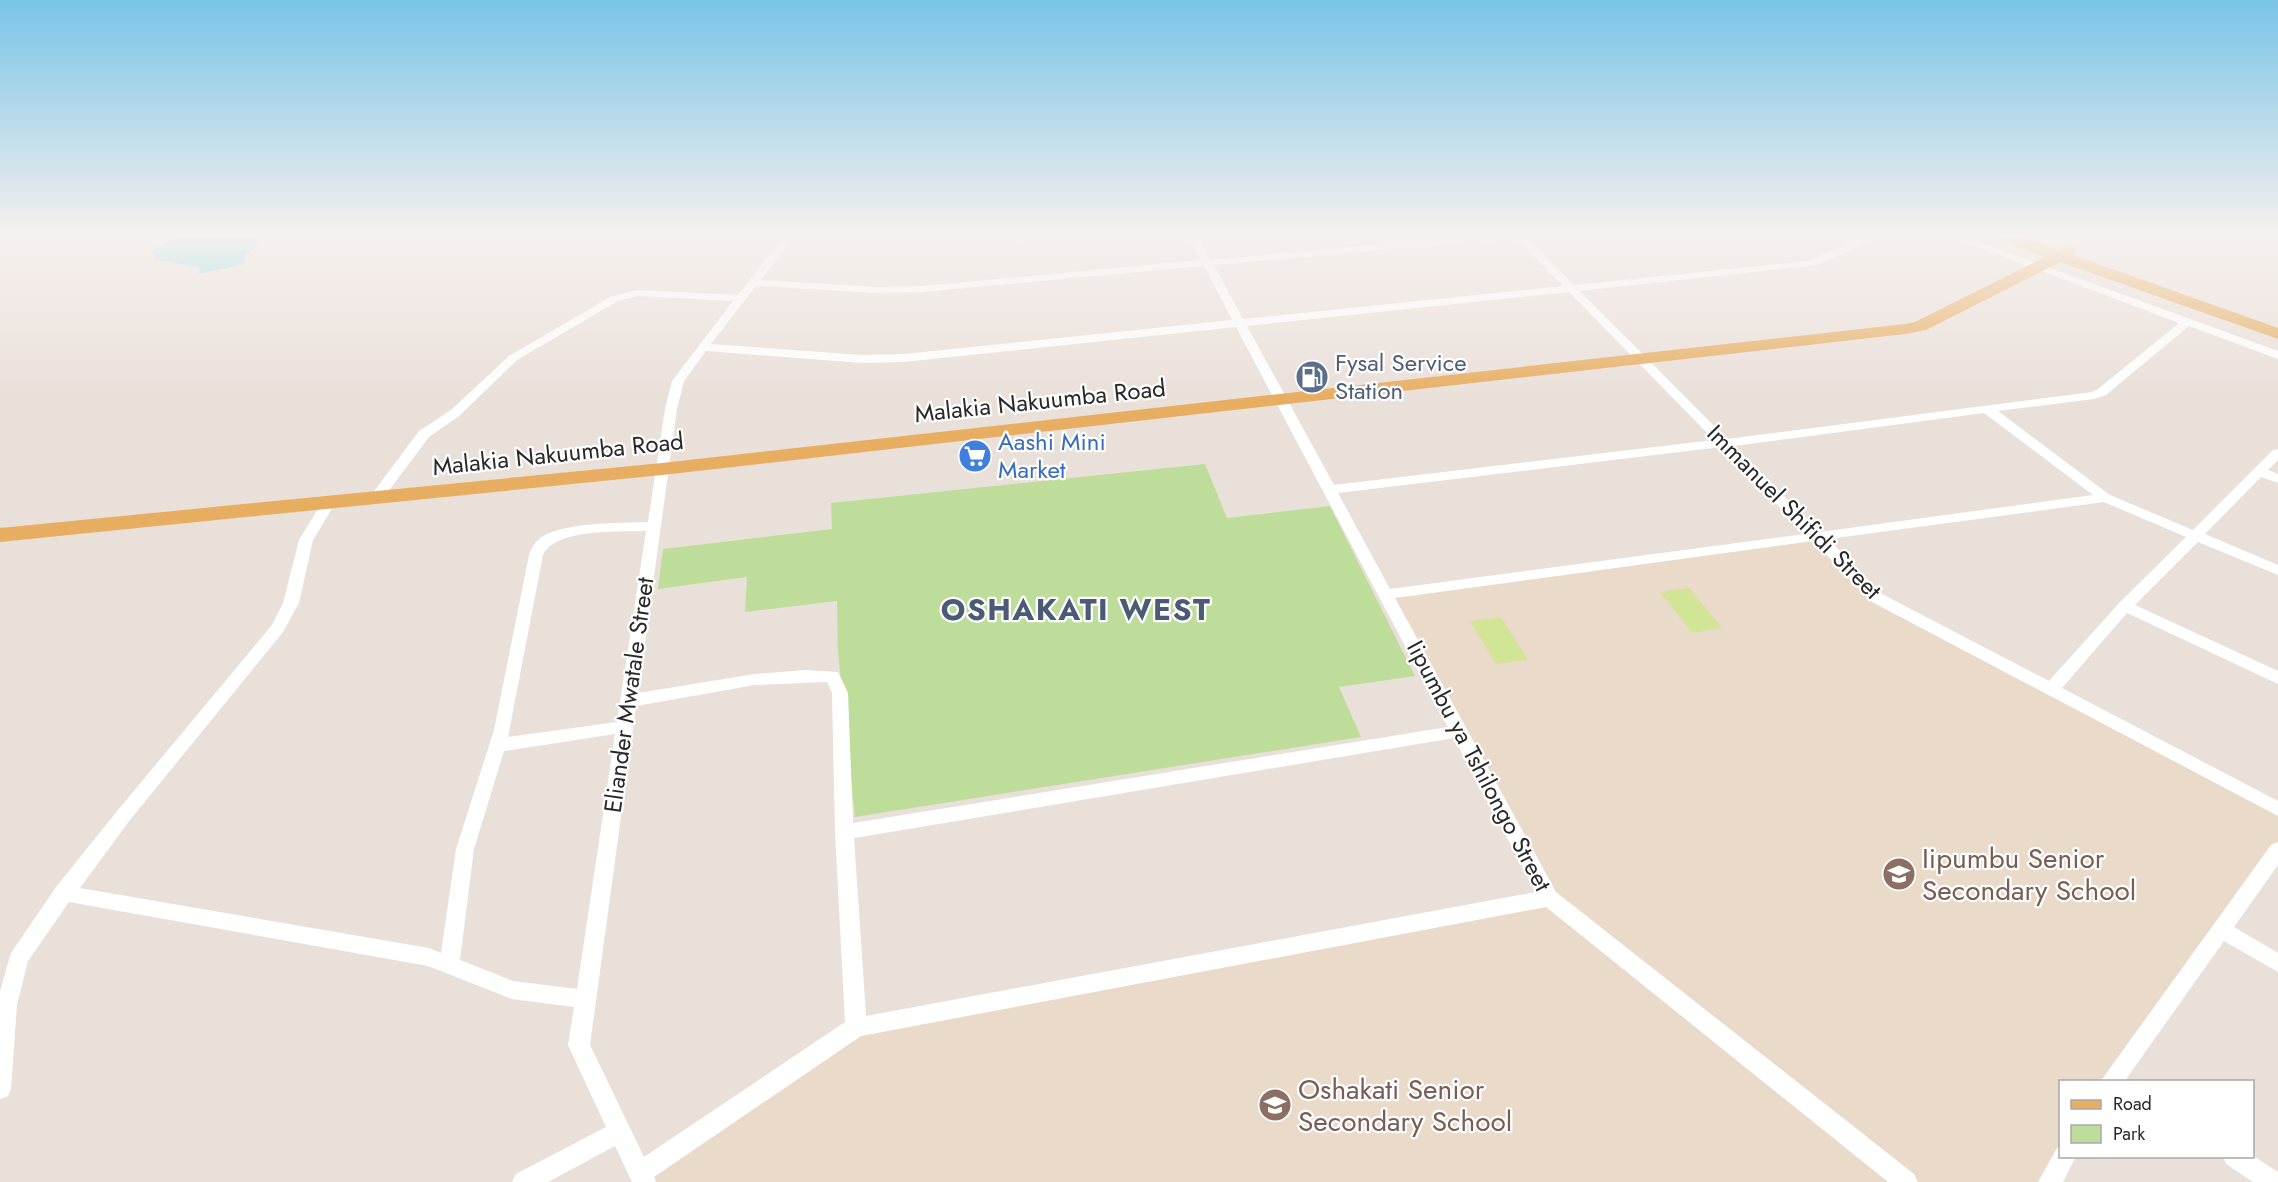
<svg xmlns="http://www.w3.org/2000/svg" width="2278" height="1182" font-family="Jost,sans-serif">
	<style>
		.education { fill: #eadaca }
		.green { fill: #bedd9a }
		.pitch { fill: #d2e496 }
		.water { fill: #73dde6 }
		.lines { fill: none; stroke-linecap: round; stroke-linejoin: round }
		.minor { fill: #fff; fill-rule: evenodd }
		.primary { fill: #e7ae62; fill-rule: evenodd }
		.labels { text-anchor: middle; stroke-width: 4.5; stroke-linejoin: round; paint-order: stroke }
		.service-label { font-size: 24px; fill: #4e5e75; stroke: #fff; text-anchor: start }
		.street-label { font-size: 24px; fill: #282828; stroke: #fff }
		.shop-label { font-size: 24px; fill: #366cbe; stroke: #fff; text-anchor: start }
		.near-education-label { font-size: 28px; fill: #785e54; stroke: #fff; text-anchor: start }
		.district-label { font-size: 30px; font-weight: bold; letter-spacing: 1.5px; fill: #4c5b75; stroke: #fff }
	</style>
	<rect width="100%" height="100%" fill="#eae0da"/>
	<path class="education" d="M1814,536L1868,590L2278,809V850L2111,1081L2060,1082V1156L2050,1182H644L856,1027L1549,898L1386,594Z"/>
	<path class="green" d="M1205,464L1227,518L1330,506L1415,676L1339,687L1361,737L855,817L838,653L837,601L745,612L747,577L658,589L663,549L832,529L831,503Z"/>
	<g class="pitch">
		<path d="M1689,588L1722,628L1692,633L1660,592Z"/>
		<path d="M1501,617L1528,660L1496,664L1470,621Z"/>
	</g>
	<path class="water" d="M190,233H238L255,239L258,246L244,256L245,264L199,274L200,267L155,260L152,252L165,242Z"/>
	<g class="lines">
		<g class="minor">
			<path d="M787,233H797L761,280L877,287L922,286L1201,260L1186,233H1196L1210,260L1503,233H1540L1539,235L1526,237L1574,285L1807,261L1874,233H1887L1818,265L1580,291L1727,439L2092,392L2098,389L2179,323L1941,233H1955L2278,351V359L2189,326L2106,395L2094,399L1998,411L2110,495L2193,530L2273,450L2278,449V460L2268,470L2278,474V483L2261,477L2205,534L2278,565V575L2198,542L2135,605L2278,671V684L2127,613L2062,688L2278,801V816L1872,602L1813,541L1395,598L1556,892L1914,1174L1918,1182H1888L1546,907L861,1036L654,1177L656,1182H632L615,1146L548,1182H512L516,1174L606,1127L568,1045L574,1007L512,999L428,966L69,902L28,961L17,1005L11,1089L8,1096L0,1099V991L11,953L56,887L118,810L272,625L283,603L299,540L324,499H334L336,502L313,540L299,603L283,632L130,820L80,888L429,948L441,953L456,849L494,730L529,555C531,549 534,543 539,539C559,522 621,523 648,522L665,409L672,381L733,301L638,296L618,301L517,360L459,416L429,437L381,501H371L369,498L419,431L451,410L509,356L610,297L638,290L738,295ZM1516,238L1563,286L1243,319L1214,265ZM1204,266L1232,320L904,354L862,355L711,344L756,286L877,293L922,292ZM1569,292L1714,440L1334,485L1247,326ZM1236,327L1448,727L853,823L848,693L838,672L806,670L755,674L638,693L677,409L684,381L706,351L862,363L904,362ZM1984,413L2093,495L1820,532L1734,446ZM1721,447L1805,534L1390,589L1338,493ZM2104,502L2186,537L2120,602L2049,681L1882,594L1828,539ZM646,531L617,722L508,737L543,555C556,528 619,532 646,531ZM827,682L832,693L835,832L845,1022L644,1157L590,1045L636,706L755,685ZM615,734L577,989L513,981L460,960L474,849L504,751ZM1454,738L1536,892L866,1016L854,838Z"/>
			<path d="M2278,842V865L2234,927L2278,953V972L2224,941L2124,1082H2100L2271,845Z"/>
			<path d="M2060,1146V1156H2076L2063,1182H2038L2057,1148Z"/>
			<path d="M2252,1155L2278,1172V1182H2253L2226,1164L2223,1156Z"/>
		</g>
		<path class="primary" d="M1986,233H2009L2058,250L2069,246L2075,248L2077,251L2073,255L2278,328V339L2060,262L1926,330L1905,334L662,475L0,542V528L662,463L1905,324L1915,322L2045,257L1988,236Z"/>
	</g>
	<linearGradient id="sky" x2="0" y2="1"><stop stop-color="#79c4e7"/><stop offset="0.59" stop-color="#f6f1ee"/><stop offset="1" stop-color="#f6f1ee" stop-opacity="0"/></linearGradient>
	<rect width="2278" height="398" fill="url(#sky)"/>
	<defs>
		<g id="fuel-disc" transform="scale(1.725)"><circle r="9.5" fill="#5c6f8a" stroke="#fff"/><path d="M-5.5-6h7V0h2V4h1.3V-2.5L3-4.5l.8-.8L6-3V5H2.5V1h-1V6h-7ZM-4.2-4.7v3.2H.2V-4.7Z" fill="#fff"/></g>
		<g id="supermarket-disc" transform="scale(1.725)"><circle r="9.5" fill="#3f7fe0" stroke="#fff"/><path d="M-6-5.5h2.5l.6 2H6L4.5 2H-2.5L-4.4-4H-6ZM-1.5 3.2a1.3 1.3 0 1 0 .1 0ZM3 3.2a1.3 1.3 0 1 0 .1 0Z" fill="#fff"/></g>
		<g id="school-disc" transform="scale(1.725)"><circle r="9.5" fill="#8d6e63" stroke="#fff"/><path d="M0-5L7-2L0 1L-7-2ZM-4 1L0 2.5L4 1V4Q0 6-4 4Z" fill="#fff"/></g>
	</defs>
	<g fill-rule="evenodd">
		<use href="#fuel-disc" x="1312" y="377"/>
		<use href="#supermarket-disc" x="975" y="456"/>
		<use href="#school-disc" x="1899" y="874"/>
		<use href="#school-disc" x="1275" y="1105"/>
	</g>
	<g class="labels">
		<g class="service-label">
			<text x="1335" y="371">Fysal Service<tspan x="1335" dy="28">Station</tspan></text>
		</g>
		<g class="street-label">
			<text transform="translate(1040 401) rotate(-6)" y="8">Malakia Nakuumba Road</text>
			<text transform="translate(558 454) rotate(-6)" y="8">Malakia Nakuumba Road</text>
			<text transform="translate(1794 512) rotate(45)" y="8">Immanuel Shifidi Street</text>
			<text transform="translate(629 695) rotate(-82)" y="8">Eliander Mwatale Street</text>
			<text transform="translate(1479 766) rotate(62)" y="8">Iipumbu ya Tshilongo Street</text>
		</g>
		<g class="shop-label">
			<text x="998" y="450">Aashi Mini<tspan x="998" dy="28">Market</tspan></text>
		</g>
		<g class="near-education-label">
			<text x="1922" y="868">Iipumbu Senior<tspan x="1922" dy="32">Secondary School</tspan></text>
			<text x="1298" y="1099">Oshakati Senior<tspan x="1298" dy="32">Secondary School</tspan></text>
		</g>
		<g class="district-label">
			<text x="1076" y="620">OSHAKATI WEST</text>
		</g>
	</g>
	<rect x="2059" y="1080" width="195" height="78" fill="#ffffff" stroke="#a9a9a9" stroke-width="1.5"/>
	<rect x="2071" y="1100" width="30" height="9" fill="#e7ae62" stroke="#a9a9a9" stroke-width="1.5"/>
	<text x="2113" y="1110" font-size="18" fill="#282828">Road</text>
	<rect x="2071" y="1125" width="30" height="18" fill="#bedd9a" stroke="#a9a9a9" stroke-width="1.5"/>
	<text x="2113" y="1140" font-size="18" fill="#282828">Park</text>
</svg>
